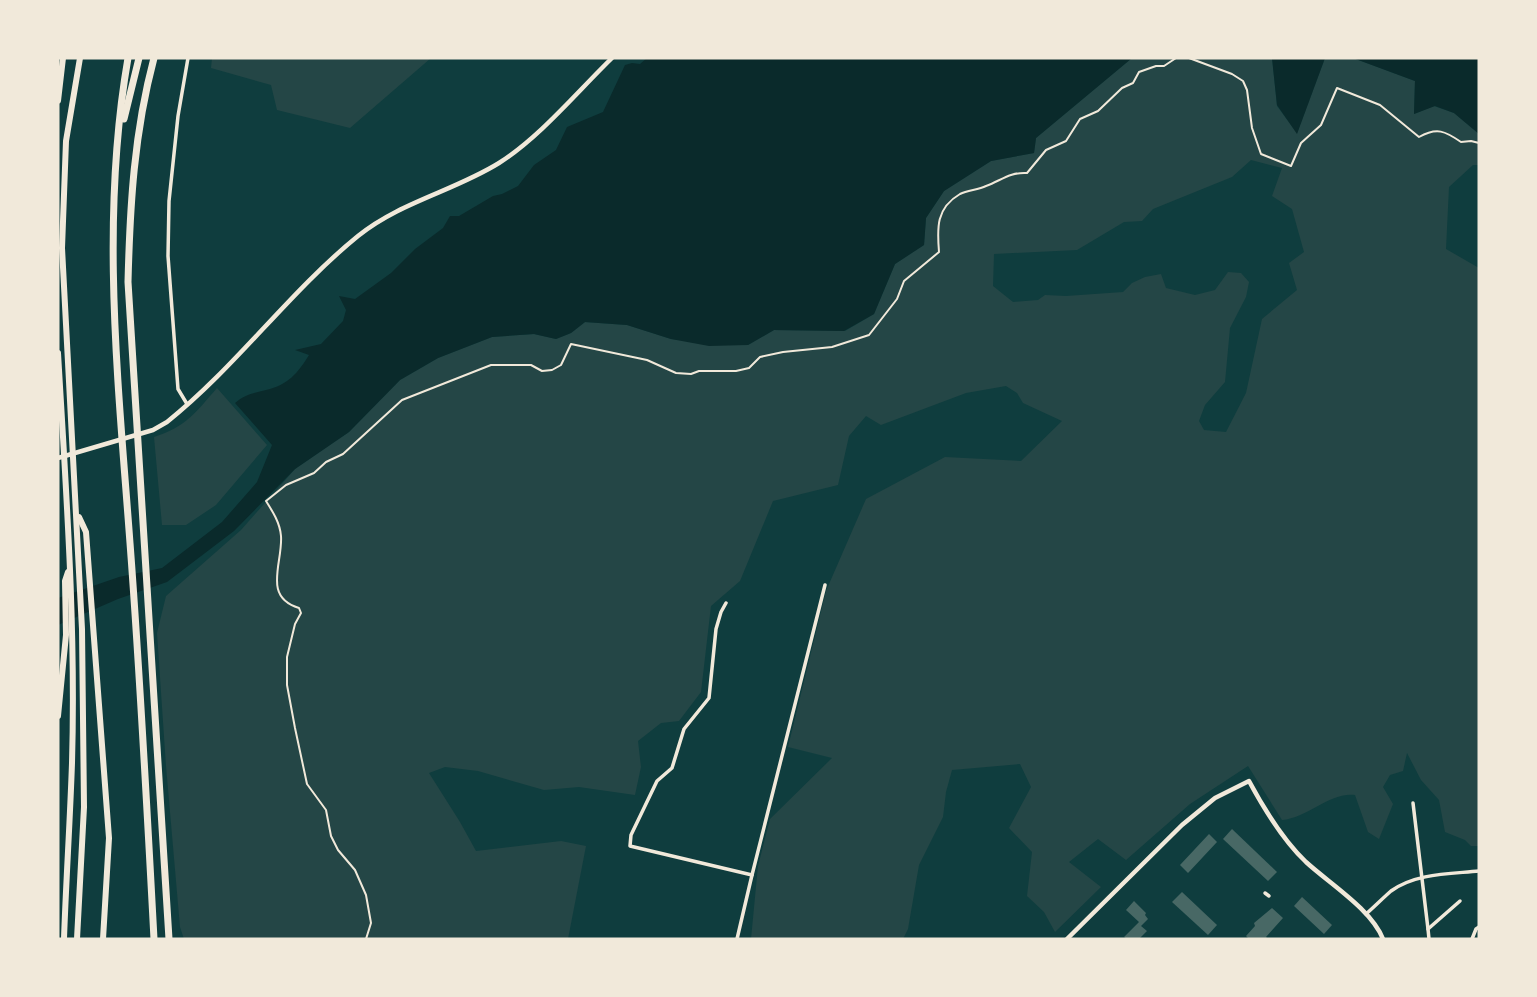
<svg xmlns="http://www.w3.org/2000/svg" width="1537" height="997" font-family="'PT Sans',sans-serif">
	<style>
		.green { fill: #244646; fill-rule: evenodd }
		.water { fill: #0a2a2b }
		.building { fill: #486865 }
		.lines { fill: none; stroke-linecap: round; stroke-linejoin: round }
		.path { stroke: #f1e9da; stroke-width: 2 }
		.minor { stroke: #f1e9da; stroke-width: 3.5 }
		.tertiary { stroke: #f1e9da; stroke-width: 4.5 }
		.trunk { stroke: #f1e9da; stroke-width: 6 }
		.motorway { stroke: #f1e9da; stroke-width: 7 }
	</style>
	<rect width="100%" height="100%" fill="#0f3d3e"/>
	<g class="green">
		<path d="M212,58H431L350,128L277,110L271,85L211,68Z"/>
		<path d="M1132,58H1272L1277,106L1297,133L1325,58H1353L1415,81L1414,114L1434,106L1454,113L1479,134V165H1473L1449,187L1446,249L1479,268V846H1471L1465,840L1445,832L1439,800L1421,780L1407,753L1403,771L1390,775L1383,787L1393,804L1379,839L1368,832L1355,795C1329,792 1308,818 1282,820L1248,766L1190,804L1126,860L1098,839L1069,862L1101,887L1055,932L1044,912L1027,896L1032,852L1009,828L1031,787L1020,764L952,770L946,792L943,817L919,865L908,929L903,939H751L758,866L770,819L832,758L788,747L826,591L866,499L945,457L1021,461L1062,421L1023,403L1017,393L1006,386L966,393L881,425L866,416L849,436L838,485L773,501L740,581L711,606L701,692L679,721L661,723L638,741L641,767L635,795L579,787L544,790L478,771L445,767L429,773L460,822L476,851L561,841L586,846L568,939H184L180,927L166,766L157,633L166,596L241,530L295,469L349,432L400,380L438,358L492,337L534,334L556,339L571,333L585,322L627,325L671,339L748,345L774,330L845,331L874,314L895,264L924,245L926,218L944,191L991,161L1034,153L1036,138ZM1251,160L1282,168L1272,196L1292,209L1304,252L1289,263L1297,290L1262,319L1246,393L1226,432L1204,430L1199,421L1205,405L1225,382L1230,328L1246,297L1249,282L1241,273L1228,272L1215,290L1195,295L1166,288L1161,274L1145,277L1132,283L1123,292L1066,296L1045,295L1038,300L1013,302L993,286L994,254L1077,250L1124,222L1142,221L1153,209L1232,177Z"/>
		<path d="M217,388L267,445L216,505L186,525H162L154,437C186,427 196,412 217,388Z"/>
	</g>
	<g class="water">
		<path d="M647,58H1132L1036,138L1034,153L991,161L944,191L926,218L924,245L895,264L874,314L844,331L774,330L748,345L709,346L671,339L627,325L585,322L571,333L556,339L534,334L492,337L438,358L400,380L349,432L295,469L234,531L167,582L118,599L58,625V598L119,577L162,568L222,522L257,482L272,445L235,403C245,394 254,393 266,390C288,385 298,373 309,355L295,350L321,344L343,321L346,310L339,296L355,299L391,273L415,249L443,228L450,216H459L493,196L502,194L518,186L534,165L556,150L567,127L603,112L625,65L632,63L640,64Z"/>
		<path d="M1272,58H1325L1297,134L1277,105Z"/>
		<path d="M1353,58H1479V134L1454,113L1435,106L1414,114L1415,81Z"/>
	</g>
	<g class="building">
		<path d="M1232,829L1277,872L1268,881L1223,839Z"/>
		<path d="M1209,834L1217,842L1188,873L1180,865Z"/>
		<path d="M1182,892L1217,925L1208,935L1172,902Z"/>
		<path d="M1302,897L1332,925L1324,934L1294,906Z"/>
		<path d="M1134,901L1146,913L1145,915L1148,919L1141,926L1147,931L1139,939H1127L1124,937L1139,922L1126,910Z"/>
		<path d="M1272,908L1283,918L1266,937L1268,939H1249L1246,936L1255,926L1254,923Z"/>
	</g>
	<g class="lines">
		<g class="path">
			<path d="M1189,58L1232,74L1243,81L1247,90L1252,128L1261,154L1291,166L1301,143L1321,125L1337,88L1380,105L1419,137C1437,127 1445,131 1461,142L1471,141L1479,143"/>
			<path d="M366,939L371,923L366,895L355,870L338,850L331,836L326,810L307,784L295,728L287,685V657L295,624L301,613L299,608C262,597 283,563 281,536C280,523 273,512 266,501L286,485L314,473L326,462L343,454L402,400L491,365H531L542,371L552,370L561,365L571,344L647,360L676,373L691,374L699,371H736L749,368L760,357L783,352L832,347L869,335L897,299L904,281L939,252C937,228 936,208 960,194C968,190 978,190 986,186C1002,180 1010,172 1027,173L1046,150L1066,141L1080,119L1098,111L1122,88L1133,83L1139,72L1156,66H1164L1176,58"/>
		</g>
		<g class="minor">
			<path d="M187,404L178,389L168,256L169,201L178,116L188,58"/>
			<path d="M726,603L721,612L716,629L709,698L684,729L672,768L657,781L631,835L630,846L752,875L737,939"/>
			<path d="M1413,803L1428,929"/>
			<path d="M752,875L825,585"/>
			<path d="M1265,893L1269,896"/>
			<path d="M1366,914C1374,907 1383,898 1391,891C1416,873 1450,874 1479,871"/>
			<path d="M1429,939L1428,929L1460,901"/>
			<path d="M1472,939L1476,929L1479,927"/>
		</g>
		<g class="tertiary">
			<path d="M58,458L153,430L167,422C236,367 289,292 358,236C400,202 454,191 499,163C540,137 577,92 612,58"/>
			<path d="M1067,939L1182,825L1215,798L1249,781C1264,809 1282,839 1306,862C1330,884 1371,909 1383,939"/>
		</g>
		<g class="trunk">
			<path d="M58,101L63,58"/>
			<path d="M58,353C66,490 76,626 72,763C70,822 66,881 64,939"/>
			<path d="M79,517L86,532L109,838L103,939"/>
			<path d="M58,716L66,635L65,581L68,572"/>
			<path d="M77,939L84,807L82,629L62,248L66,141L80,58"/>
		</g>
		<g class="motorway">
			<path d="M128,58C100,219 118,381 130,543C140,675 147,807 154,939"/>
			<path d="M154,58C134,133 130,205 128,282L169,939"/>
			<path d="M124,119L139,58"/>
		</g>
	</g>
	<rect width="1537" height="997" fill="none" stroke="#f1e9da" stroke-width="119"/>
</svg>
